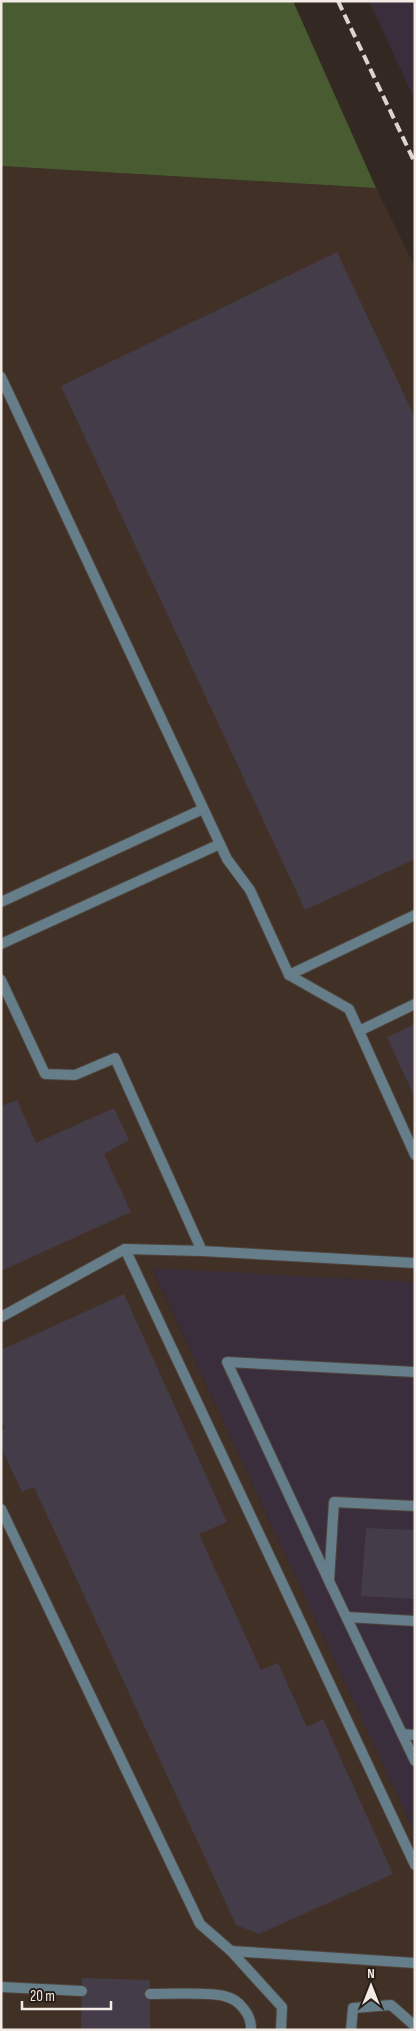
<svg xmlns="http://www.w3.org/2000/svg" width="416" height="2031" font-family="'Sofia Sans Condensed',sans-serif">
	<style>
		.built { fill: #413025 }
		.industrial { fill: #3b2e3c }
		.green { fill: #485b31 }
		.building { fill: #443d49 }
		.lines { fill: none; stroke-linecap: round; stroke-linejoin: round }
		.lane-casing { stroke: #4f443d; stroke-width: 12 }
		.lane { stroke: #657e8a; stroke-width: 10 }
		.rail { stroke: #ddd5d0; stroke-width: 4; stroke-dasharray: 10 5; stroke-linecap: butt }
	</style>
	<rect width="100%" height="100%" fill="#342922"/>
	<path class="built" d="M1,166L376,188L415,267V1282L152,1269L415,1833V2030H1Z"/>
	<g class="industrial">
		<path d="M369,1H415V100Z"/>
		<path d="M152,1268L415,1282V1833Z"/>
	</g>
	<path class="green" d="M1,1H293L376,188L1,166Z"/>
	<g class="building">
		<path d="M337,252L415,418V859L305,910L61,386Z"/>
		<path d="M415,1024V1098L387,1037Z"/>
		<path d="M17,1100L36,1143L114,1108L129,1140L104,1154L131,1212L1,1271V1106Z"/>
		<path d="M124,1294L227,1522L199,1534L261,1670L278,1663L307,1727L323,1719L393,1874L259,1934L236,1925L34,1487L22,1492L1,1447V1430L5,1428L1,1421V1350Z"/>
		<path d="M366,1528L415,1530V1599L361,1596Z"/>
		<path d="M82,1978L150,1980V2030H81Z"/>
	</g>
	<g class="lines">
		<g class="lane-casing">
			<g id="lane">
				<path d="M1,377L227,859L250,890L289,975L349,1009L415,1155"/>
				<path d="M1,902L203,809"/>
				<path d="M1,944L220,844"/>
				<path d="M289,975L415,915"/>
				<path d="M1,980L45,1074L75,1075L115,1058L202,1251"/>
				<path d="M359,1031L415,1004"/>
				<path d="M125,1249L415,1865"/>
				<path d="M1,1317L125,1249L202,1251L415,1263"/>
				<path d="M415,1506L334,1502L329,1581L415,1761"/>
				<path d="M1,1509L200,1924L231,1951L282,2007L281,2030"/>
				<path d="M329,1581L227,1362L415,1372"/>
				<path d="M347,1617L415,1621"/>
				<path d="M402,1734L415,1735"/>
				<path d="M231,1951L415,1963"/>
				<path d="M1,1987L82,1991"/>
				<path d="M150,1994C169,1994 208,1992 224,1996C239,1999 252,2015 251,2030"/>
				<path d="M351,2030L353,2008L391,2005L415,2026"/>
			</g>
		</g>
		<use href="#lane" class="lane"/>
		<path class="rail" d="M338,1L415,163"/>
	</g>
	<rect width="416" height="2031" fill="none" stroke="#f3ebe6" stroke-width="5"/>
	<g transform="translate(371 1986)" stroke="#2a1f18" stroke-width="4" paint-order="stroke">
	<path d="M0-4L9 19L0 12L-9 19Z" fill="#f3ebe6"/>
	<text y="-8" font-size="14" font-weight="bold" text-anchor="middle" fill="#f3ebe6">N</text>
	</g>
	<path d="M22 2001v8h89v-8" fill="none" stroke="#f3ebe6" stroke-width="2.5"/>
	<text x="30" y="2001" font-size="15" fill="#f3ebe6" stroke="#2a1f18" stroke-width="4" paint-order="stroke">20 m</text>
</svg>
